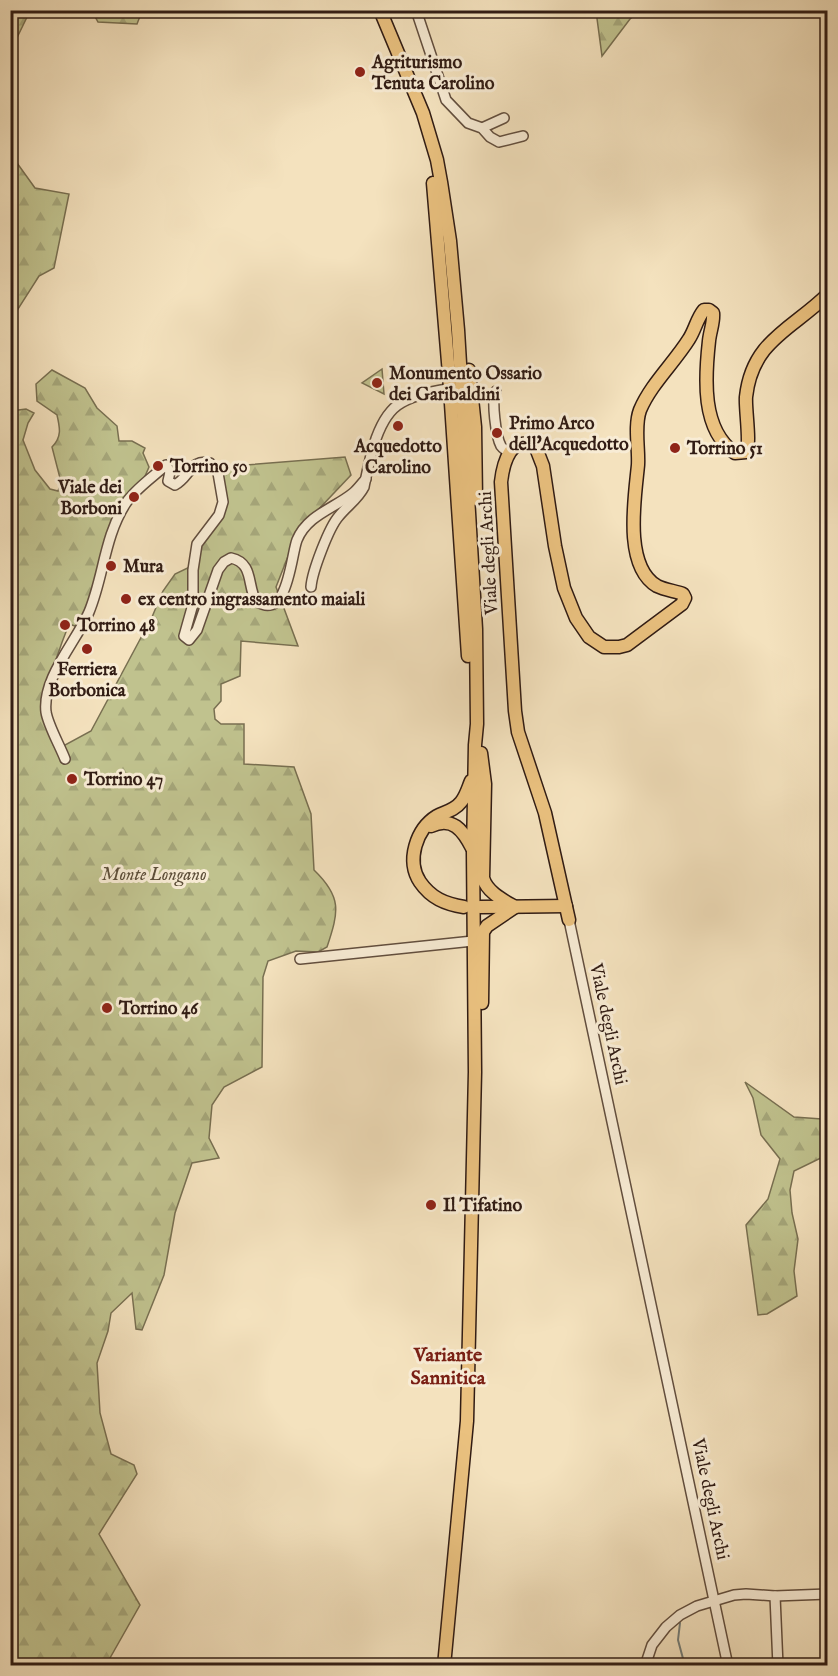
<svg xmlns="http://www.w3.org/2000/svg" width="838" height="1676" font-family="'IM FELL English',serif">
	<style>
		.grass { fill: url(#grass-tufts); stroke: #786f51; stroke-width: 1.5 }
		.forest { fill: url(#forest-firs); stroke: #786f51; stroke-width: 1.5 }
		.lines { fill: none; stroke-linecap: round; stroke-linejoin: round }
		.stream { stroke: #727c78; stroke-width: 2 }
		.minor-casing { stroke: #624e3e; stroke-width: 12 }
		.major-casing { stroke: #311c14; stroke-width: 15 }
		.minor { stroke: #f8ecd5; stroke-width: 9 }
		.major { stroke: #eac17f; stroke-width: 12 }
		.poi-dot { fill: #8f2418; stroke: #f8ecd5; stroke-width: 2 }
		.labels { text-anchor: middle; stroke-width: 6; stroke-linejoin: round; paint-order: stroke }
		.poi-label { font-size: 18px; font-weight: bold; fill: #311c14; stroke: #f8ecd5; text-anchor: start }
		.street-label { font-size: 18px; fill: #311c14; stroke: #f8ecd5 }
		.park-label { font-size: 18px; font-style: italic; fill: #5c4e39; stroke: #f8ecd5 }
		.neighbourhood-label { font-size: 20px; font-weight: bold; fill: #7a1f14; stroke: #f8ecd5 }
	</style>
	<defs>
		<pattern id="grass-tufts" width="24" height="20" patternUnits="userSpaceOnUse" patternTransform="scale(1.5)"><rect width="24" height="20" fill="#c0c28e"/><path d="M3 7l-1-3M5 7V3M7 7l1-3M15 17l-1-3M17 17v-4M19 17l1-3" fill="none" stroke="#a5a67a"/></pattern>
		<pattern id="forest-firs" width="22" height="20" patternUnits="userSpaceOnUse" patternTransform="scale(1.5)"><rect width="22" height="20" fill="#c0c28e"/><path d="M5 1l3.5 6h-7zM16 11l3.5 6h-7z" fill="#a5a67a"/></pattern>
	</defs>
	<rect width="100%" height="100%" fill="#f4e2be"/>
	<filter id="stains"><feTurbulence type="fractalNoise" baseFrequency=".00333" numOctaves="4"/><feColorMatrix values="0 0 0 0 .2 0 0 0 0 .09 0 0 0 0 .02 0 0 0 .5 -.17"/></filter>
	<radialGradient id="worn" r=".72"><stop offset=".6" stop-color="#630" stop-opacity="0"/><stop offset="1" stop-color="#630" stop-opacity=".3"/></radialGradient>
	<path class="grass" d="M382,369L384,394L362,383Z"/>
	<g class="forest">
		<path d="M11,10L30,11L11,50L10,11Z"/>
		<path d="M92,11H142L137,24L98,22Z"/>
		<path d="M596,11H640L630,19L602,56Z"/>
		<path d="M11,131L15,141L17,163L35,188L69,194L54,268L39,276L11,320Z"/>
		<path d="M52,370L85,388L97,408L117,426L119,441H132L145,448L143,453L149,467L142,483L131,494L92,598L78,627L69,624C63,639 46,685 45,700C45,717 49,734 56,750L91,731L152,617L163,591L175,574L196,564L198,548L220,519L222,472L233,466L345,457L351,475L298,531L276,587L298,646L241,641L240,676L221,684V701L214,709L215,719L221,724H244V764L294,767L311,814L314,870C342,897 339,911 327,947L318,952L296,951L268,961L263,977L262,1067L224,1087L212,1105L209,1138L219,1158L192,1163L175,1213L164,1275L142,1330L136,1329L132,1293L111,1313L108,1331L97,1363L100,1413L111,1454L134,1465L137,1474L99,1534L140,1605L106,1665H11V411L26,409L34,413L28,423L23,440L35,470L50,489L58,491L61,482L52,447C62,437 60,428 57,415L37,401L36,384Z"/>
		<path d="M745,1082L794,1117L822,1119L827,1117V1155L794,1171L790,1190L792,1213L798,1239L794,1271L797,1296L767,1314L758,1315L746,1225L768,1199L780,1159L761,1135L753,1098Z"/>
	</g>
	<g class="lines">
		<path class="stream" d="M680,1623L678,1640L685,1666"/>
		<g class="minor-casing">
			<g id="minor">
				<path d="M416,10L446,100L468,123L482,128L490,137L499,142L523,136"/>
				<path d="M482,128L504,118"/>
				<path d="M496,391C491,400 496,437 501,446C503,449 506,450 509,453"/>
				<path d="M311,587C312,572 329,527 339,516C347,506 358,499 364,487C369,462 377,416 401,403C415,394 434,392 450,388"/>
				<path d="M65,759C60,746 48,725 46,712C42,678 76,642 89,612C104,576 104,537 126,503C135,489 153,477 166,465L170,472L168,481L175,485C189,478 191,458 210,463L218,473L223,502L219,515L197,544L193,570V604L184,636L189,640L197,630L218,570L224,562L231,558C254,563 247,586 256,601C288,623 291,555 297,540C307,515 335,508 353,493C358,489 361,484 366,479"/>
				<path d="M569,920L728,1666"/>
				<path d="M300,959L473,941"/>
				<path d="M775,1596L778,1666"/>
				<path d="M645,1666L652,1645L666,1627L680,1615L697,1606L734,1595L746,1594L775,1596L828,1594"/>
			</g>
		</g>
		<g class="major-casing">
			<g id="major">
				<path d="M380,10L423,113L437,160L441,182L450,241L458,330L476,629L477,724L475,745L473,852L475,1072L467,1421L444,1666"/>
				<path d="M433,183L449,374L468,656"/>
				<path d="M469,370L475,427L476,499"/>
				<path d="M481,753L485,784L483,878C487,892 503,900 515,907"/>
				<path d="M431,826C452,816 463,830 472,848"/>
				<path d="M464,907C445,904 431,898 420,882C406,861 416,829 437,816C445,812 455,810 461,802C466,796 468,788 471,781"/>
				<path d="M480,907L566,906"/>
				<path d="M569,920L545,813L518,732L515,711L501,482C503,464 511,432 536,448L543,466L555,546L564,588L576,618L589,637L604,647H619L627,645L682,604L685,598L683,594C675,591 665,590 657,586C623,566 635,497 638,465C639,448 634,426 640,410C651,384 674,363 689,339C695,330 697,318 704,310H709L713,313C714,322 710,331 709,341C705,377 701,430 735,453L746,452C751,444 745,409 746,397C752,340 793,329 828,294"/>
				<path d="M482,1003L483,932L487,926L515,907"/>
			</g>
		</g>
		<use href="#minor" class="minor"/>
		<use href="#major" class="major"/>
	</g>
	<g class="poi-dot">
		<circle cx="360" cy="72" r="6"/>
		<circle cx="377" cy="383" r="6"/>
		<circle cx="398" cy="426" r="6"/>
		<circle cx="497" cy="433" r="6"/>
		<circle cx="675" cy="448" r="6"/>
		<circle cx="158" cy="466" r="6"/>
		<circle cx="134" cy="497" r="6"/>
		<circle cx="111" cy="566" r="6"/>
		<circle cx="126" cy="599" r="6"/>
		<circle cx="65" cy="625" r="6"/>
		<circle cx="87" cy="649" r="6"/>
		<circle cx="72" cy="779" r="6"/>
		<circle cx="107" cy="1008" r="6"/>
		<circle cx="431" cy="1205" r="6"/>
	</g>
	<g class="labels">
		<g class="poi-label">
			<text x="372" y="68">Agriturismo<tspan x="372" dy="21">Tenuta Carolino</tspan></text>
			<text x="389" y="379">Monumento Ossario<tspan x="389" dy="21">dei Garibaldini</tspan></text>
			<text x="509" y="429">Primo Arco<tspan x="509" dy="21">dell'Acquedotto</tspan></text>
			<text x="398" y="452" text-anchor="middle">Acquedotto<tspan x="398" dy="21">Carolino</tspan></text>
			<text x="687" y="454">Torrino 51</text>
			<text x="170" y="472">Torrino 50</text>
			<text x="122" y="493" text-anchor="end">Viale dei<tspan x="122" dy="21">Borboni</tspan></text>
			<text x="123" y="572">Mura</text>
			<text x="138" y="605">ex centro ingrassamento maiali</text>
			<text x="77" y="631">Torrino 48</text>
			<text x="87" y="675" text-anchor="middle">Ferriera<tspan x="87" dy="21">Borbonica</tspan></text>
			<text x="84" y="785">Torrino 47</text>
			<text x="119" y="1014">Torrino 46</text>
			<text x="443" y="1211">Il Tifatino</text>
		</g>
		<g class="street-label">
			<text transform="translate(488 553) rotate(-93)" y="6">Viale degli Archi</text>
			<text transform="translate(609 1024) rotate(78)" y="6">Viale degli Archi</text>
			<text transform="translate(711 1499) rotate(78)" y="6">Viale degli Archi</text>
		</g>
		<g class="park-label">
			<text x="154" y="880">Monte Longano</text>
		</g>
		<g class="neighbourhood-label">
			<text x="448" y="1361">Variante<tspan x="448" dy="23">Sannitica</tspan></text>
		</g>
	</g>
	<rect width="838" height="1676" fill="none" stroke="#f4e2be" stroke-width="36"/>
	<rect x="12" y="12" width="814" height="1652" fill="none" stroke="#311c14" stroke-width="3"/>
	<rect x="18" y="18" width="802" height="1640" fill="none" stroke="#311c14" stroke-width="1.5"/>
	<rect width="100%" height="100%" filter="url(#stains)"/>
	<rect width="100%" height="100%" fill="url(#worn)"/>
</svg>
